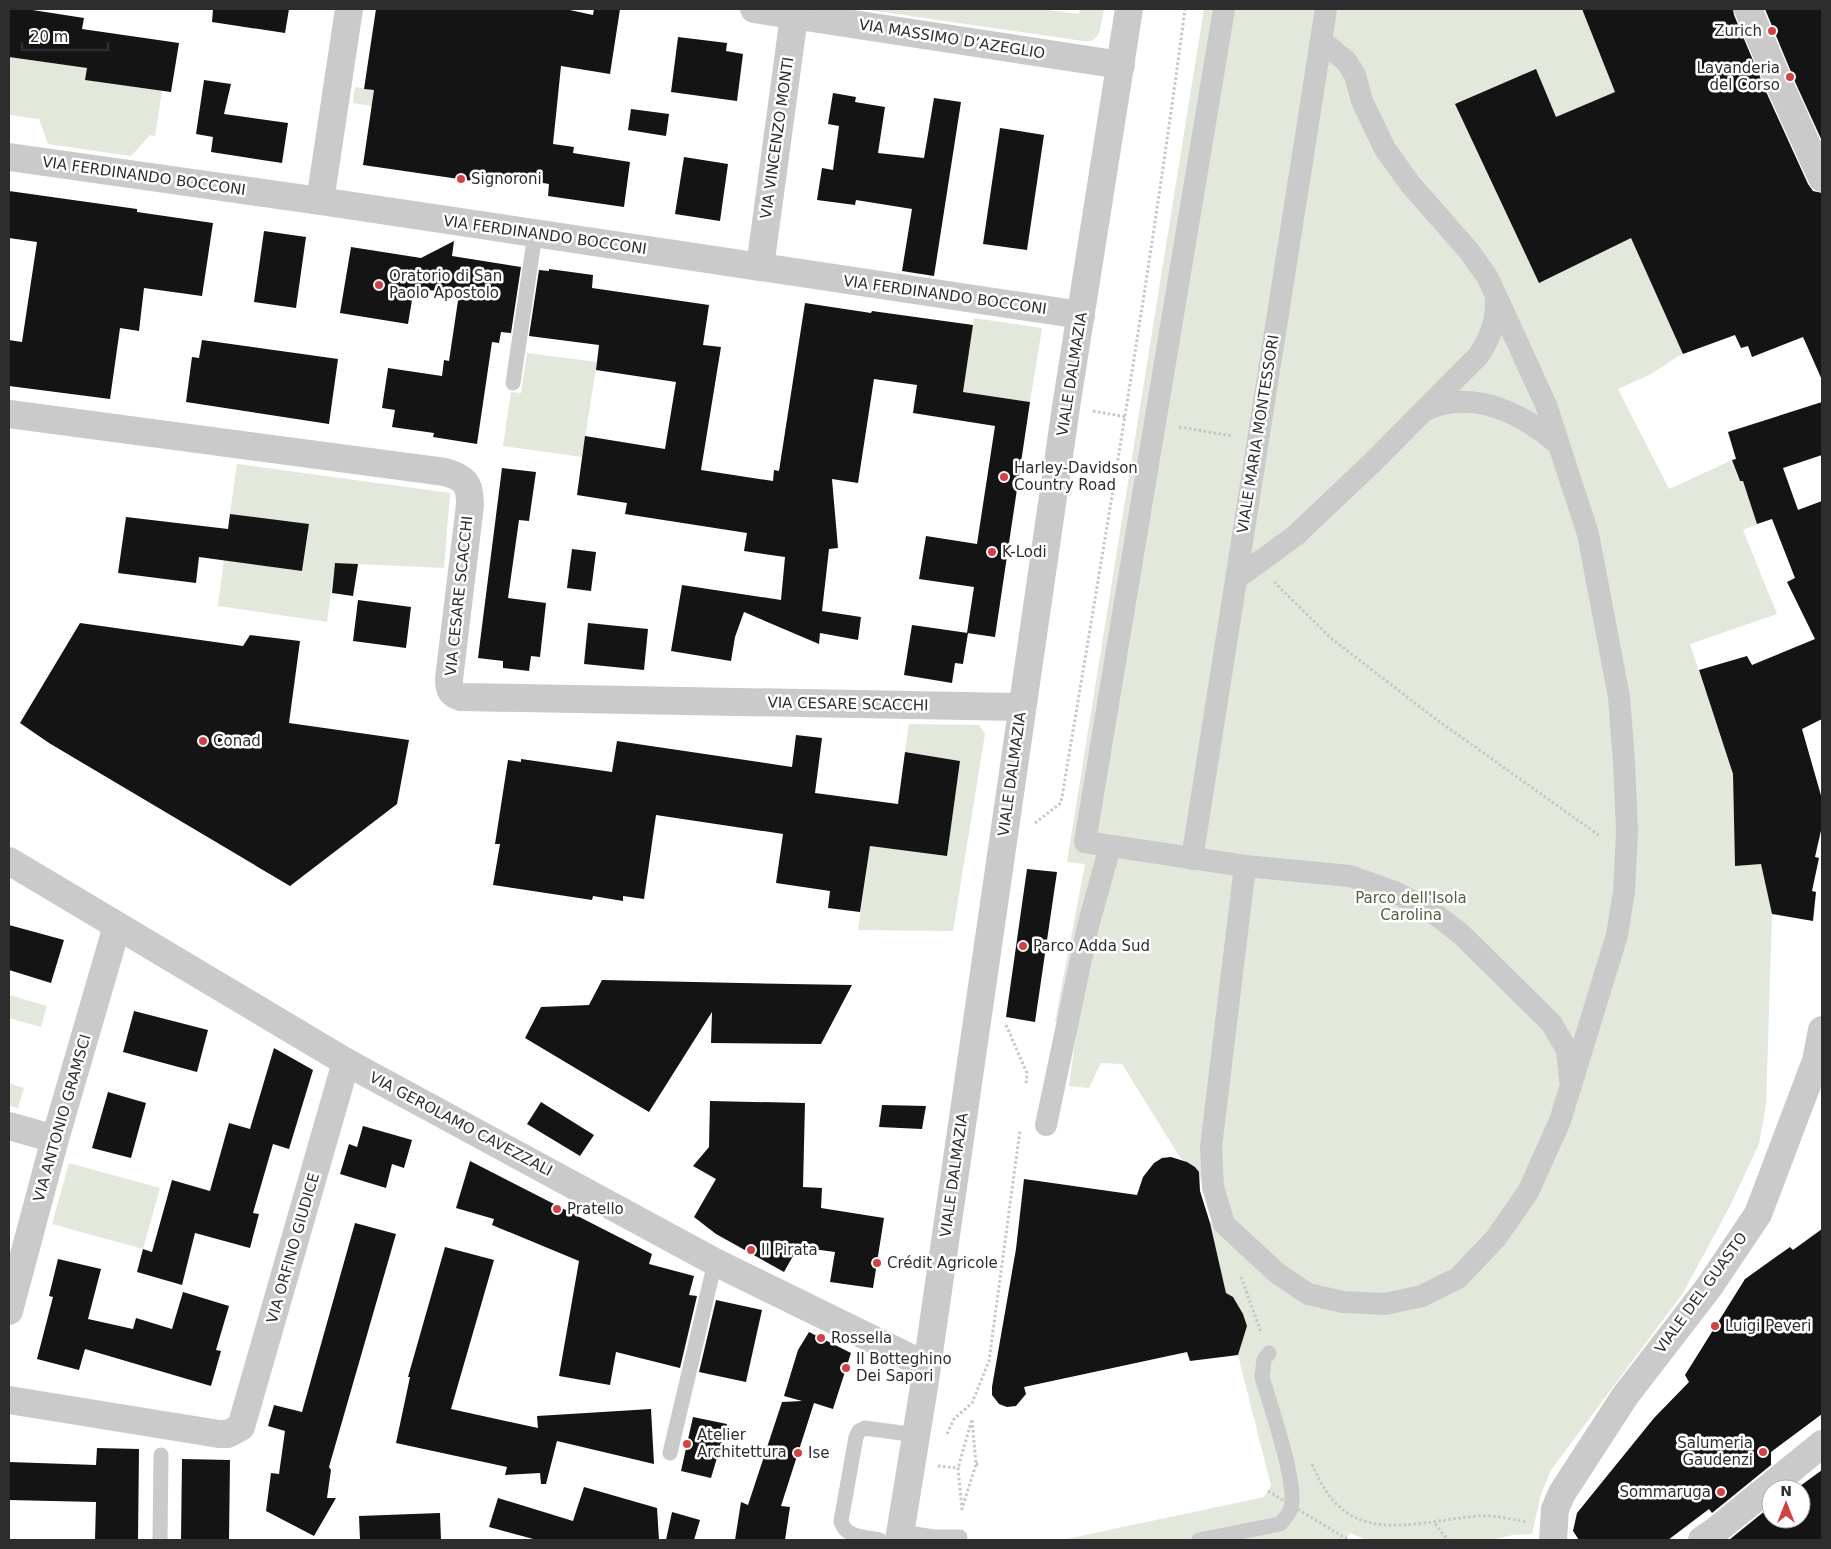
<svg xmlns="http://www.w3.org/2000/svg" width="1831" height="1549" font-family="'DejaVu Sans',sans-serif">
	<style>
		.green { fill: #e2e8dc }
		.building { fill: #141414 }
		.lines { fill: none; stroke-linecap: round; stroke-linejoin: round }
		.path { stroke: #c7c7c7; stroke-width: 3; stroke-dasharray: 2.5 2.5; stroke-linecap: butt }
		.service { stroke: #cacaca; stroke-width: 15 }
		.pedestrian { stroke: #cacaca; stroke-width: 22 }
		.minor { stroke: #cacaca; stroke-width: 28 }
		.tertiary { stroke: #cacaca; stroke-width: 28 }
		.path-bridge { stroke: #c7c7c7; stroke-width: 3; stroke-dasharray: 2.5 2.5; stroke-linecap: butt }
		.poi-dot { fill: #cf4346; stroke: #fff; stroke-width: 2 }
		.labels { text-anchor: middle; stroke-width: 5; stroke-linejoin: round; paint-order: stroke }
		.poi-label { font-size: 15px; fill: #2d2d2d; stroke: #fff; text-anchor: start }
		.street-label { font-size: 15px; fill: #2d2d2d; stroke: #fff }
		.park-label { font-size: 15px; fill: #4e6240; stroke: #fff }
	</style>
	<rect width="100%" height="100%" fill="#fff"/>
	<g class="green">
		<path d="M862,9H1040L1079,14L1080,9H1104L1099,34L1092,41H1083Z"/>
		<path d="M1204,9H1582L1615,92L1631,238L1683,353L1651,374L1618,389L1669,489L1732,460L1739,481H1743L1757,524L1743,530L1777,614L1690,644L1733,774L1735,866L1761,864L1772,914L1766,1105L1759,1144L1729,1208L1683,1293L1551,1470L1541,1494L1532,1534L1513,1535L1491,1540H1367L1350,1533L1346,1540H1062L1264,1497L1271,1486L1238,1355L1247,1326L1243,1314L1233,1298L1226,1293L1218,1257L1206,1224L1212,1222L1199,1173L1195,1167L1181,1159L1122,1064L1101,1063L1089,1088L1069,1086L1077,1026L1055,1021L1085,864L1067,862Z"/>
		<path d="M9,57L87,68L162,91L155,136L150,135L131,156L48,144L39,119L9,115Z"/>
		<path d="M355,87L420,97L453,118L353,103Z"/>
		<path d="M974,318L1042,328L1030,402L963,392Z"/>
		<path d="M527,353L597,362L582,457L503,446L511,392L521,393Z"/>
		<path d="M237,464L450,493L444,568L335,563L327,622L218,606L224,560L302,571L309,525L230,514Z"/>
		<path d="M909,724L979,725L985,734L953,931L858,930L870,846L947,856L960,761L905,752Z"/>
		<path d="M9,995L47,1006L41,1027L9,1018Z"/>
		<path d="M9,1083L24,1088L18,1108L9,1106Z"/>
		<path d="M69,1163L160,1188L143,1249L52,1224Z"/>
	</g>
	<g class="building">
		<path d="M9,9H26L84,18L82,29L179,43L171,92L85,80L87,68L9,57Z"/>
		<path d="M213,9H289L285,33L212,22Z"/>
		<path d="M376,9H565L593,15L594,9H620L610,74L561,66L553,144L574,147L573,153L630,162L624,207L548,196L549,184L494,175L493,184L363,165L374,90L364,89Z"/>
		<path d="M1582,9H1733L1734,15L1768,96L1808,184L1813,191L1822,193V380L1803,337L1752,357L1748,346L1741,348L1735,335L1683,354L1631,238L1539,283L1455,104L1536,69L1556,117L1615,92Z"/>
		<path d="M1765,9H1822V141L1796,84Z"/>
		<path d="M678,37L727,43L726,51L743,54L737,101L671,92Z"/>
		<path d="M204,80L231,84L224,114L288,123L282,163L211,152L213,137L196,134Z"/>
		<path d="M833,93L856,97L855,102L885,107L878,153L924,158L934,98L961,102L934,276L902,271L912,209L856,200L855,205L817,200L822,168L833,170L839,126L828,124Z"/>
		<path d="M631,109L669,114L666,136L628,130Z"/>
		<path d="M1000,128L1044,135L1027,250L983,244Z"/>
		<path d="M684,157L728,164L720,221L675,214Z"/>
		<path d="M9,191L137,209V212L213,223L202,296L144,288L139,331L120,328L110,399L9,386V340L22,342L37,242L9,238Z"/>
		<path d="M264,231L306,237L296,308L254,302Z"/>
		<path d="M454,241L452,256L521,267L511,333L501,332L499,343L492,342L477,444L433,437L434,433L392,427L395,410L382,408L388,368L442,376L444,360L449,361L459,294L414,288L408,324L340,313L351,247L421,258Z"/>
		<path d="M549,269L593,275L592,288L709,305L703,345L721,347L701,470L773,481L774,470L779,471L805,303L871,313L872,311L973,325L963,392L1030,402L995,637L967,633L974,587L919,579L926,536L977,544L995,426L913,413L917,385L874,379L858,483L832,479L838,548L829,549L822,611L861,617L858,640L820,633L819,644L744,612L735,637L731,661L671,651L682,585L781,600L785,557L744,551L747,533L625,514L627,503L577,495L585,436L665,449L676,382L596,370L599,345L529,336L539,270L549,271Z"/>
		<path d="M202,340L338,359L329,424L186,402L192,357L199,358Z"/>
		<path d="M1822,402V455L1783,468L1798,510L1822,501V719L1802,729L1822,799V826L1815,857L1819,858L1812,891L1816,892L1813,921L1772,914L1761,864L1735,866L1733,774L1699,670L1747,656L1752,665L1815,639L1787,582L1795,578L1772,519L1757,524L1743,481H1740L1732,460L1736,459L1728,432Z"/>
		<path d="M502,468L536,472L529,521L519,520L508,598L546,603L540,657L531,656L529,671L503,668V661L478,658Z"/>
		<path d="M230,514L309,524L302,571L199,557L196,583L118,573L126,517L228,529Z"/>
		<path d="M572,549L596,552L591,591L567,588Z"/>
		<path d="M335,563L358,564L353,596L332,593Z"/>
		<path d="M358,600L411,607L406,648L353,641Z"/>
		<path d="M80,623L243,646L250,635L300,641L289,723L409,740L397,804L290,886L49,743L20,723Z"/>
		<path d="M588,623L648,629L644,670L584,664Z"/>
		<path d="M912,625L968,633L963,664L955,663L952,683L904,675Z"/>
		<path d="M796,735L822,738L815,793L898,804L905,752L960,761L947,856L870,846L860,912L828,908L830,891L776,883L783,834L656,815L644,899L623,896V901L593,896L592,900L493,885L500,844H495L508,760L521,762V759L612,772L617,741L792,767Z"/>
		<path d="M1027,869L1057,872L1035,1022L1006,1017Z"/>
		<path d="M9,925L64,940L51,983L9,970Z"/>
		<path d="M602,980L791,984L852,985L821,1044L711,1043L712,1012L649,1112L525,1038L541,1007L589,1005Z"/>
		<path d="M134,1011L208,1030L197,1072L123,1052Z"/>
		<path d="M274,1048L313,1070L289,1149L273,1144L253,1213L259,1214L250,1248L195,1233L182,1285L137,1272L143,1249L152,1252L172,1180L210,1191L229,1123L250,1129Z"/>
		<path d="M108,1092L146,1103L131,1158L92,1148Z"/>
		<path d="M710,1101L805,1103L803,1187L822,1188L821,1208L884,1218L873,1288L830,1282L835,1252L798,1247L784,1272L716,1234L694,1217L716,1179L693,1166L709,1147Z"/>
		<path d="M541,1102L594,1135L580,1156L527,1124Z"/>
		<path d="M882,1105L926,1106L922,1129L879,1127Z"/>
		<path d="M363,1126L412,1140L404,1168L392,1164L386,1188L340,1174L349,1144L357,1147Z"/>
		<path d="M1171,1157L1187,1162L1195,1167L1199,1172L1200,1191L1210,1223L1226,1293L1233,1297L1243,1314L1247,1326L1238,1355L1190,1361L1187,1352L1024,1387L1026,1394L1016,1406L1007,1407L999,1404L992,1395V1387L1016,1249L1024,1179L1137,1195L1143,1177L1154,1163L1162,1158Z"/>
		<path d="M470,1161L652,1254L649,1264L694,1276L689,1295L697,1296L680,1368L616,1352L610,1385L559,1376L579,1261L492,1225L494,1219L456,1208Z"/>
		<path d="M355,1223L396,1234L329,1467L331,1470L327,1498H336L314,1536L266,1511L271,1473L279,1474L285,1431L268,1426L274,1405L302,1412Z"/>
		<path d="M1822,1229V1414L1771,1452V1465L1712,1513L1709,1509L1668,1540H1579L1573,1531L1577,1513L1654,1418L1689,1382L1685,1375L1745,1279L1790,1247L1793,1250Z"/>
		<path d="M445,1247L494,1260L451,1409L538,1428L537,1416L651,1409L654,1464L557,1441L546,1484H541L540,1473L505,1475L507,1467L396,1443L410,1377H408Z"/>
		<path d="M58,1259L101,1269L88,1319L133,1329L136,1318L172,1329L183,1292L229,1306L216,1350L221,1351L211,1386L85,1349L79,1370L37,1359L53,1297L49,1296Z"/>
		<path d="M716,1300L762,1310L746,1382L699,1372Z"/>
		<path d="M809,1332L851,1353L833,1409L814,1403L781,1506L790,1507L785,1540H735L741,1502L748,1505L782,1402L802,1401L784,1396L798,1350Z"/>
		<path d="M693,1417L727,1424L711,1478L681,1471Z"/>
		<path d="M97,1448L139,1449L138,1540H95L96,1502L9,1500V1462L96,1465Z"/>
		<path d="M182,1459L230,1460L229,1540H181Z"/>
		<path d="M1822,1470V1540H1729L1771,1506V1519H1801V1489H1796Z"/>
		<path d="M584,1487L657,1508L659,1540H537L489,1527L498,1498L573,1521Z"/>
		<path d="M672,1512L700,1520L694,1540H666Z"/>
		<path d="M440,1513L441,1540H360L359,1516Z"/>
	</g>
	<g class="lines">
		<g class="path">
			<path d="M1093,411L1126,417"/>
			<path d="M1179,427L1232,436"/>
			<path d="M1274,582L1332,639L1433,717L1600,836"/>
			<path d="M1035,823L1061,803C1105,539 1150,275 1185,9"/>
			<path d="M1006,1025L1027,1073L1026,1084"/>
			<path d="M1241,1277L1261,1332"/>
			<path d="M947,1434L954,1419L972,1403L989,1361L1020,1130"/>
			<path d="M976,1464H981"/>
			<path d="M1312,1464C1346,1549 1405,1523 1477,1516C1493,1515 1511,1519 1527,1522"/>
			<path d="M938,1466L958,1468L962,1509L976,1464L972,1419L958,1468"/>
			<path d="M1435,1524L1448,1540"/>
		</g>
		<g class="service">
			<path d="M513,383L535,234"/>
			<path d="M670,1453L715,1262"/>
			<path d="M901,1532L934,1537H960"/>
			<path d="M160,1540L161,1455"/>
			<path d="M880,1540C866,1537 845,1538 841,1521L856,1437L859,1431L865,1428L916,1435"/>
			<path d="M1199,1540L1280,1524C1284,1519 1289,1515 1291,1508C1298,1485 1270,1404 1262,1377L1264,1360L1269,1353"/>
		</g>
		<g class="pedestrian">
			<path d="M1224,9L1085,842L1245,866L1350,876L1392,891L1427,908L1461,934L1552,1024L1567,1050L1570,1079"/>
			<path d="M1428,409C1474,389 1524,414 1559,445"/>
			<path d="M1236,579L1296,535L1373,462L1479,355C1492,334 1496,323 1496,299"/>
			<path d="M1192,859L1326,9"/>
			<path d="M1245,866L1211,1147L1213,1187L1224,1224L1277,1273L1308,1294L1343,1302L1385,1304L1422,1296L1458,1278L1496,1238L1528,1192L1560,1121L1617,935L1624,892L1627,831L1624,762L1619,697L1588,534L1546,405L1488,278L1469,251L1411,185L1385,149L1362,101L1355,75L1347,62L1329,47L1320,45"/>
			<path d="M1046,1125L1088,926L1110,847"/>
		</g>
		<g class="minor">
			<path d="M754,9L1121,65"/>
			<path d="M1748,9L1782,90L1822,178"/>
			<path d="M9,157L320,201L1081,315"/>
			<path d="M320,201L349,9"/>
			<path d="M760,267L795,9"/>
			<path d="M9,414L445,472C465,478 470,483 470,505L449,679C449,690 451,694 461,697L1022,707"/>
			<path d="M9,861L346,1062L715,1262L927,1366"/>
			<path d="M9,1126L55,1139"/>
			<path d="M9,1311L55,1139L117,926"/>
			<path d="M9,1400L219,1434H228L241,1427L346,1062"/>
			<path d="M1553,1540L1555,1509L1562,1493L1625,1396L1709,1287L1758,1214L1816,1061L1822,1030"/>
			<path d="M1702,1540L1714,1532L1822,1444"/>
		</g>
		<path class="tertiary" d="M899,1540L924,1387L1066,407L1129,9"/>
		<path class="path-bridge" d="M1268,1491L1347,1539"/>
	</g>
	<g class="poi-dot">
		<circle cx="1772" cy="31" r="5"/>
		<circle cx="1790" cy="77" r="5"/>
		<circle cx="461" cy="179" r="5"/>
		<circle cx="379" cy="285" r="5"/>
		<circle cx="1004" cy="477" r="5"/>
		<circle cx="992" cy="552" r="5"/>
		<circle cx="203" cy="741" r="5"/>
		<circle cx="1023" cy="946" r="5"/>
		<circle cx="557" cy="1209" r="5"/>
		<circle cx="751" cy="1250" r="5"/>
		<circle cx="877" cy="1263" r="5"/>
		<circle cx="1715" cy="1326" r="5"/>
		<circle cx="821" cy="1338" r="5"/>
		<circle cx="846" cy="1368" r="5"/>
		<circle cx="687" cy="1444" r="5"/>
		<circle cx="1763" cy="1452" r="5"/>
		<circle cx="798" cy="1453" r="5"/>
		<circle cx="1721" cy="1492" r="5"/>
	</g>
	<g class="labels">
		<g class="poi-label">
			<text x="1762" y="36" text-anchor="end">Zurich</text>
			<text x="1780" y="73" text-anchor="end">Lavanderia<tspan x="1780" dy="17">del Corso</tspan></text>
			<text x="471" y="184">Signoroni</text>
			<text x="389" y="281">Oratorio di San<tspan x="389" dy="17">Paolo Apostolo</tspan></text>
			<text x="1014" y="473">Harley-Davidson<tspan x="1014" dy="17">Country Road</tspan></text>
			<text x="1002" y="557">K-Lodi</text>
			<text x="213" y="746">Conad</text>
			<text x="1033" y="951">Parco Adda Sud</text>
			<text x="567" y="1214">Pratello</text>
			<text x="761" y="1255">Il Pirata</text>
			<text x="887" y="1268">Crédit Agricole</text>
			<text x="1725" y="1331">Luigi Peveri</text>
			<text x="831" y="1343">Rossella</text>
			<text x="856" y="1364">Il Botteghino<tspan x="856" dy="17">Dei Sapori</tspan></text>
			<text x="697" y="1440">Atelier<tspan x="697" dy="17">Architettura</tspan></text>
			<text x="1753" y="1448" text-anchor="end">Salumeria<tspan x="1753" dy="17">Gaudenzi</tspan></text>
			<text x="808" y="1458">Ise</text>
			<text x="1711" y="1497" text-anchor="end">Sommaruga</text>
		</g>
		<g class="street-label">
			<text transform="translate(952 39) rotate(9)" y="5">VIA MASSIMO D’AZEGLIO</text>
			<text transform="translate(777 138) rotate(-82)" y="5">VIA VINCENZO MONTI</text>
			<text transform="translate(144 176) rotate(8)" y="5">VIA FERDINANDO BOCCONI</text>
			<text transform="translate(545 235) rotate(8)" y="5">VIA FERDINANDO BOCCONI</text>
			<text transform="translate(945 295) rotate(8)" y="5">VIA FERDINANDO BOCCONI</text>
			<text transform="translate(1072 374) rotate(-81)" y="5">VIALE DALMAZIA</text>
			<text transform="translate(1258 434) rotate(-81)" y="5">VIALE MARIA MONTESSORI</text>
			<text transform="translate(459 596) rotate(-84)" y="5">VIA CESARE SCACCHI</text>
			<text transform="translate(848 704) rotate(1)" y="5">VIA CESARE SCACCHI</text>
			<text transform="translate(1012 774) rotate(-82)" y="5">VIALE DALMAZIA</text>
			<text transform="translate(62 1118) rotate(-74)" y="5">VIA ANTONIO GRAMSCI</text>
			<text transform="translate(461 1124) rotate(28)" y="5">VIA GEROLAMO CAVEZZALI</text>
			<text transform="translate(954 1175) rotate(-82)" y="5">VIALE DALMAZIA</text>
			<text transform="translate(293 1248) rotate(-74)" y="5">VIA ORFINO GIUDICE</text>
			<text transform="translate(1701 1293) rotate(-54)" y="5">VIALE DEL GUASTO</text>
		</g>
		<g class="park-label">
			<text x="1411" y="903">Parco dell'Isola<tspan x="1411" dy="17">Carolina</tspan></text>
		</g>
	</g>
	<rect width="1831" height="1549" fill="none" stroke="#2d2d2d" stroke-width="20"/>
	<g transform="translate(1786 1504)"><circle r="24" fill="#ffffff" stroke="#ababab"/>
	<path d="M0-4L9 19L0 12L-9 19Z" fill="#cf4346"/>
	<text y="-8" font-size="14" font-weight="bold" text-anchor="middle" fill="#2d2d2d">N</text>
	</g>
	<path d="M22 42v8h86v-8" fill="none" stroke="#2d2d2d" stroke-width="2.5"/>
	<text x="30" y="42" font-size="15" fill="#2d2d2d" stroke="#ffffff" stroke-width="4" paint-order="stroke">20 m</text>
</svg>
